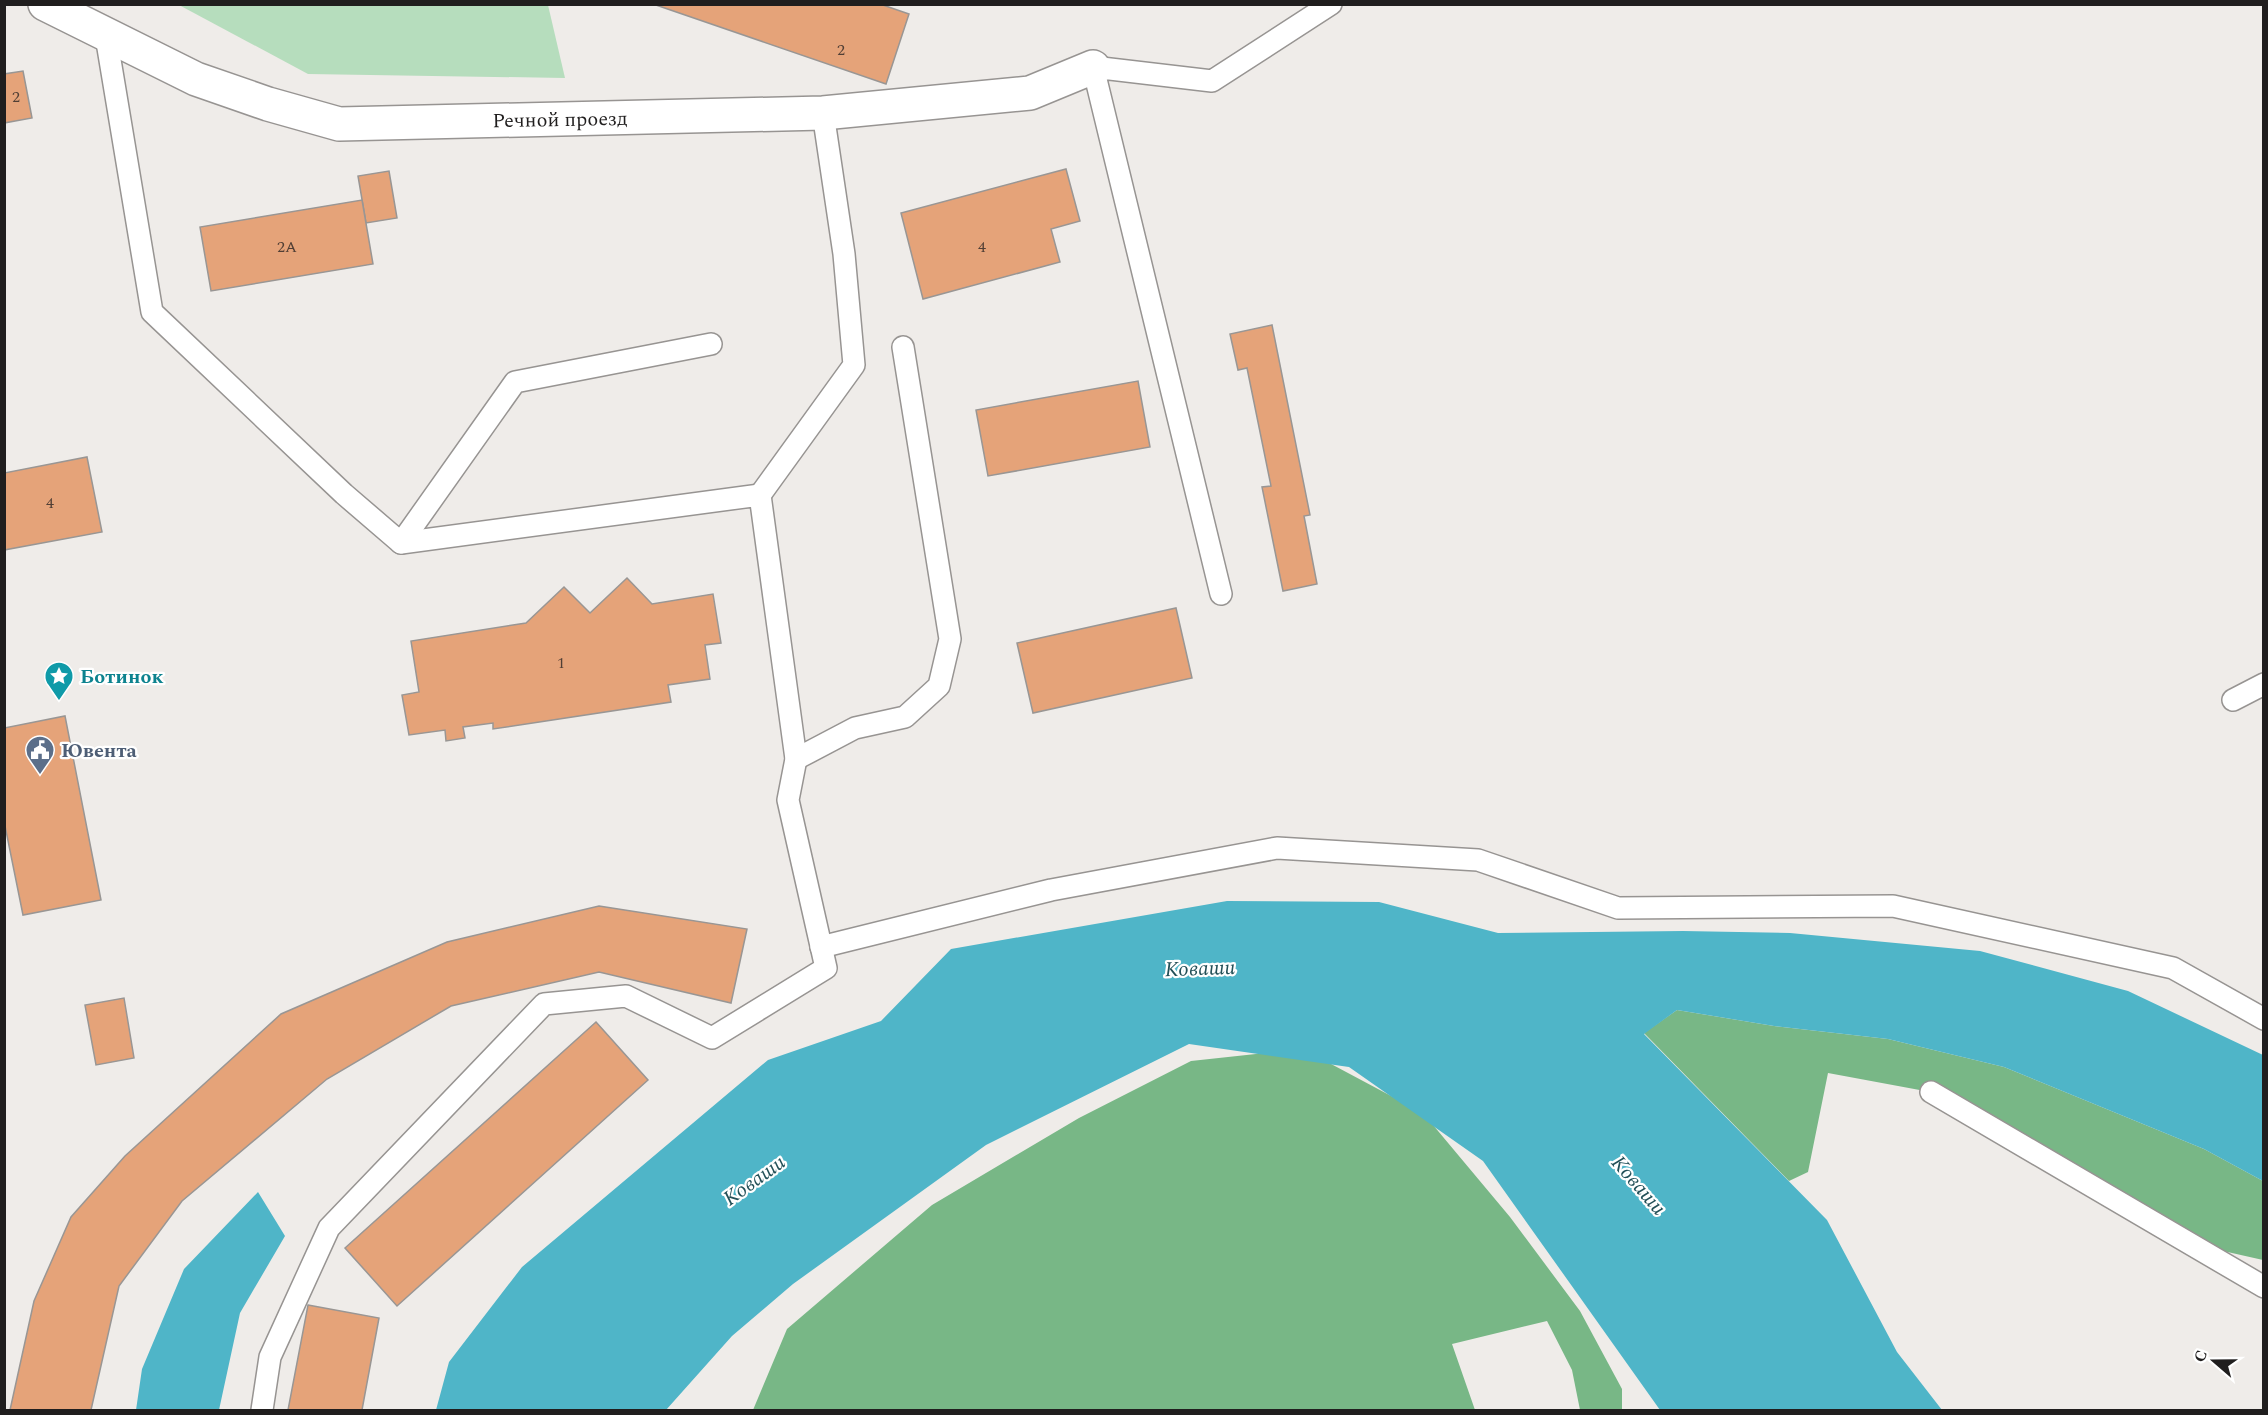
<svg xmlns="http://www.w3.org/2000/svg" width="2268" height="1415" font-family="Spectral,serif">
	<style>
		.green { fill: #b6ddbd }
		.forest { fill: #78b786 }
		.water { fill: #4fb5c8 }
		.building { fill: #e5a379; stroke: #999694; stroke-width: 1.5 }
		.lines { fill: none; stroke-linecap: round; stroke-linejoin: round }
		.service-casing { stroke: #979492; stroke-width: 24 }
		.minor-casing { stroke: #979492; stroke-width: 36 }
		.service { stroke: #fff; stroke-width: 21 }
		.minor { stroke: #fff; stroke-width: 33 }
		.labels { text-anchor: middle; stroke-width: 4.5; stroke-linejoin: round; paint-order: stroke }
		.number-label { font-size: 16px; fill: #513f35 }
		.street-label { font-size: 20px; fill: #201e1e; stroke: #fff }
		.culture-label { font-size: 20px; font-weight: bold; fill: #0d838f; stroke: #fff; text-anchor: start }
		.service-label { font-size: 20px; font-weight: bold; fill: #4e5e75; stroke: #fff; text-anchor: start }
		.water-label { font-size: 21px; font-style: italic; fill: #235058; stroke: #fff }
	</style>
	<rect width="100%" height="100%" fill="#efece9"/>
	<path class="green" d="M179,5H548L565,78L308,74Z"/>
	<g class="forest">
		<path d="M1677,1010L1774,1026L1888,1039L2004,1067L2204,1149L2263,1181V1260L2170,1239L1925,1091L1828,1073L1808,1172L1789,1181L1644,1033Z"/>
		<path d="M1303,1049L1423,1113L1510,1217L1580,1311L1622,1389V1410H1580L1572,1370L1547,1321L1452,1344L1475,1410H753L787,1329L932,1205L1079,1118L1191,1061Z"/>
	</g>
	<g class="water">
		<path d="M1227,901L1379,902L1498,933L1683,931L1790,933L1980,951L2128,991L2263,1055V1181L2204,1149L2004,1067L1888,1039L1774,1026L1677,1010L1644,1034L1827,1220L1897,1352L1942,1410H1660L1483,1161L1349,1067L1189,1044L986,1145L793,1284L732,1336L666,1410H436L449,1362L522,1267L768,1060L881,1021L951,949Z"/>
		<path d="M258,1192L285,1236L240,1313L219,1410H136L142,1369L184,1269Z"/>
	</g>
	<g class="building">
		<path d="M653,4H880L909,14L886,84Z"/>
		<path d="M23,71L32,118L4,123V74Z"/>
		<path d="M1066,169L1080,221L1051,229L1060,262L923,299L901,213Z"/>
		<path d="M389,171L397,218L366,223L358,176Z"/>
		<path d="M362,200L373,264L211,291L200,227Z"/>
		<path d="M1272,325L1310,515L1304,516L1317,584L1283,591L1262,487L1271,486L1247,368L1238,370L1230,334Z"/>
		<path d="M1138,381L1150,447L988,476L976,410Z"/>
		<path d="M87,457L102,532L4,550V473Z"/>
		<path d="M627,578L652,604L713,594L721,643L705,645L710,679L668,685L671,702L493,729V723L463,727L465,738L446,741L445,730L409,735L402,695L419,692L411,641L526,623L564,587L590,613Z"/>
		<path d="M1176,608L1192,678L1033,713L1017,643Z"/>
		<path d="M65,716L101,900L23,915L4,821V728Z"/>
		<path d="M599,906L747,929L731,1003L599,972L451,1006L327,1079L182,1201L119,1286L91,1410H10L34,1301L71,1217L125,1156L281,1014L447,942Z"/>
		<path d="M124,998L134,1058L96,1065L85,1005Z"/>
		<path d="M596,1022L648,1080L397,1306L345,1248Z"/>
		<path d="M308,1305L379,1318L362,1410H288Z"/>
	</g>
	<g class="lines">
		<g class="service-casing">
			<g id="service">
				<path d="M106,36L152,312L344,494L401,543L760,495L796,759L788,800L826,968L712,1038L626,996L544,1004L329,1228L270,1357L262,1410"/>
				<path d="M760,495L854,365L844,254L823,113"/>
				<path d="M401,543L515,382L711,344"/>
				<path d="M1221,594L1093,67L1212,81L1331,4"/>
				<path d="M2233,700L2264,684"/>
				<path d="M796,759L855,728L905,717L939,686L950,639L903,347"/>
				<path d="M821,947L1051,890L1277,848L1478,860L1618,908L1893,906L2173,968L2264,1019"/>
				<path d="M1931,1092L2264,1287"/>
			</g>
		</g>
		<g class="minor-casing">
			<path id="minor" d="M45,4L196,79L268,104L339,124L823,113L1030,93L1093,67"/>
		</g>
		<use href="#service" class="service"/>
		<use href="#minor" class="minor"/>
	</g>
	<defs>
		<g id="sight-pin" transform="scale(1.5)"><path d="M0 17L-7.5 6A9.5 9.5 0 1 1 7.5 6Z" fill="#0f9aa8" stroke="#fff"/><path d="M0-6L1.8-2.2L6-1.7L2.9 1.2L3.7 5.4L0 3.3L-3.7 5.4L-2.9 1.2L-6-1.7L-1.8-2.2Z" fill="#fff"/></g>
		<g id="civic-pin" transform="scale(1.5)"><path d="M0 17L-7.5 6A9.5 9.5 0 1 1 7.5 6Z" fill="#5c6f8a" stroke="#fff"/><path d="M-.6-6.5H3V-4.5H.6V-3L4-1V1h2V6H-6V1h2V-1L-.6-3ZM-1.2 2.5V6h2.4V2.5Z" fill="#fff"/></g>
	</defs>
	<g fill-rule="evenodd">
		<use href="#sight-pin" x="59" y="676"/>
		<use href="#civic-pin" x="40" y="750"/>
	</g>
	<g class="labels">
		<g class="number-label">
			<text x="841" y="55">2</text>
			<text x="16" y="102">2</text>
			<text x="287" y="252">2А</text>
			<text x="982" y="252">4</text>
			<text x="50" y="508">4</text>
			<text x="561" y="668">1</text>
		</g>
		<g class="street-label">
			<text transform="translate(560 119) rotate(-1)" y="7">Речной проезд</text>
		</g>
		<g class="culture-label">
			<text x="80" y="683">Ботинок</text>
		</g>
		<g class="service-label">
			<text x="61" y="757">Ювента</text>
		</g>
		<g class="water-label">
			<text transform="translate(1200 968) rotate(-2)" y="7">Коваши</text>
			<text transform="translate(754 1180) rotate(-36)" y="7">Коваши</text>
			<text transform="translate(1639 1185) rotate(49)" y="7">Коваши</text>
		</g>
	</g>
	<rect width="2268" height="1415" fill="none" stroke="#201e1e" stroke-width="12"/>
	<g transform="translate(2214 1361) rotate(290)" stroke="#ffffff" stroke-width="4.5" paint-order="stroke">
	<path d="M0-4.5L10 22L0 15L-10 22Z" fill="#201e1e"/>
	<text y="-9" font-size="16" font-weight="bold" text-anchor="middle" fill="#201e1e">С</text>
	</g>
</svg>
